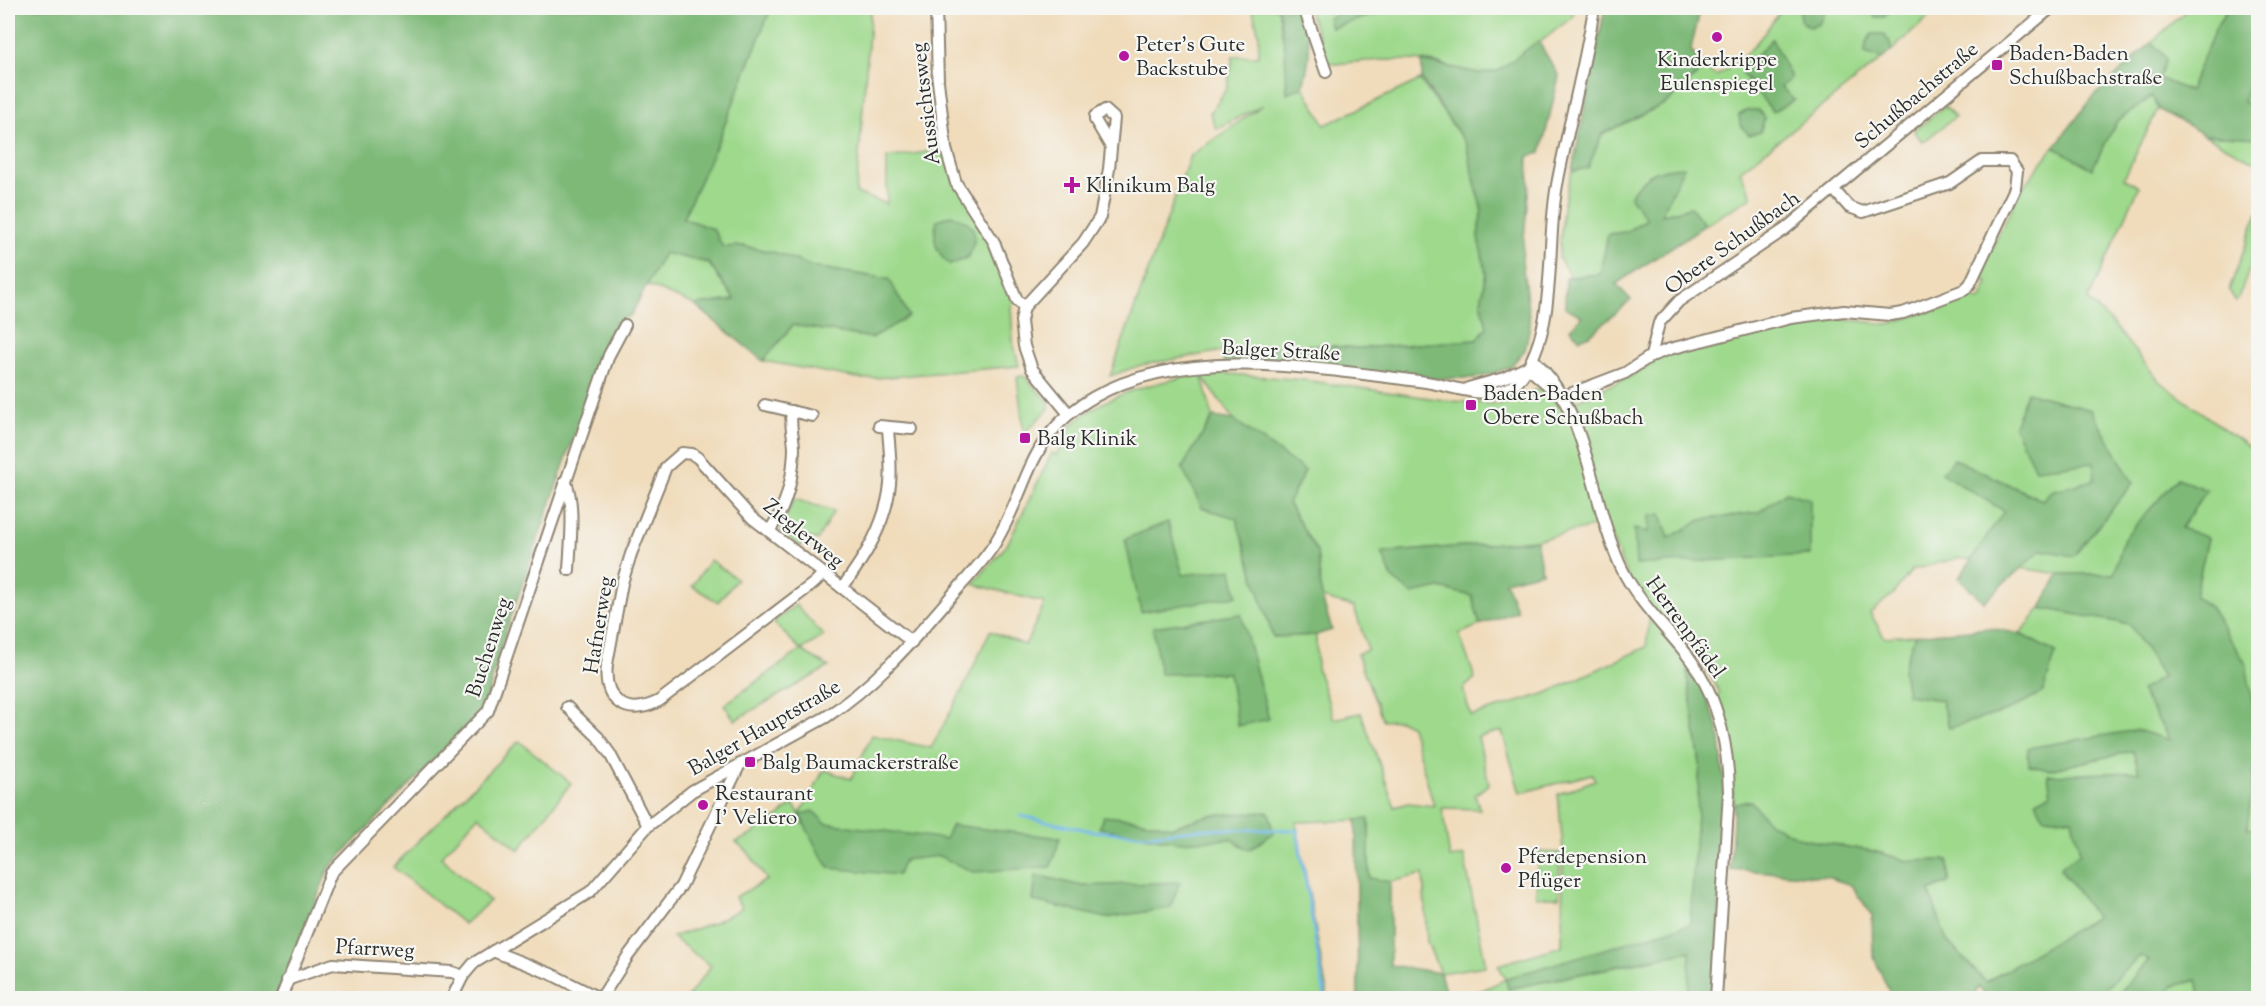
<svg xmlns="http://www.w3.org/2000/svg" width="2266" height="1006" font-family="'Sorts Mill Goudy',serif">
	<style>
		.green { fill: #9ed98c; stroke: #64825c; stroke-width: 1.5; fill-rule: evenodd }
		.forest { fill: #7eb978; stroke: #547252; stroke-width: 1.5 }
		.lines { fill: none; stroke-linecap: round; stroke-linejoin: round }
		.stream { stroke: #76baec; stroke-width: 3 }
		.minor-casing { stroke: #8e8473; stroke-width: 14 }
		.minor { stroke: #fff; stroke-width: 10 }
		.poi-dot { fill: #b5179e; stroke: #f6f6f2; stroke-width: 2 }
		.labels { text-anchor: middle; stroke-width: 4.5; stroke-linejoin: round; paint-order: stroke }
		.poi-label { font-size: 21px; fill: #2b2b2b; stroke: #f6f6f2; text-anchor: start }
		.street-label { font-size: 21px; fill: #2b2b2b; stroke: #f6f6f2 }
	</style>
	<rect width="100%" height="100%" fill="#f6f6f2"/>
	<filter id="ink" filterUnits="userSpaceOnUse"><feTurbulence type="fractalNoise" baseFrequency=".0167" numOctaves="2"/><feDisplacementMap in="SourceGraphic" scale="12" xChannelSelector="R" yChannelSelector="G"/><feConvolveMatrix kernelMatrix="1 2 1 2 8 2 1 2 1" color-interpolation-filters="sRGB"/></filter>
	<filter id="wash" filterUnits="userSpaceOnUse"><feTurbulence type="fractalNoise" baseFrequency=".008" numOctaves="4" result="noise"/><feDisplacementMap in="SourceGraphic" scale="24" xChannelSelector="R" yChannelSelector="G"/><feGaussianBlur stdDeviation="1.35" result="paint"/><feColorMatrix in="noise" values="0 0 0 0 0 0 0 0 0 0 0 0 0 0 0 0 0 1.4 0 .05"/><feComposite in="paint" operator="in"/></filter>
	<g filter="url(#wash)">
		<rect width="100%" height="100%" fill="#f0dcbb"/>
		<g class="green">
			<path d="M771,8H871L856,193L887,204V158L946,149L1017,300L1011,306L1013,342L1019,366L863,379L763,361L793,325L872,338L888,279L813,267L777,253L744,246L722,247L683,218L719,139Z"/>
			<path d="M1252,8H1278L1285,50L1287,93L1303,86L1325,125L1420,80L1466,144L1482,212L1478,236L1486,273L1481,302L1487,327L1477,340L1359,348L1315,345L1223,351L1141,365L1110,376L1190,156L1263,105L1216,129L1210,113L1227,88L1233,56H1258L1259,35Z"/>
			<path d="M1307,8H1574L1573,17C1558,27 1511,67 1497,71C1474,78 1447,63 1424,61C1394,59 1366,60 1336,64L1329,62Z"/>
			<path d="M1782,8H1939L1882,59L1740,171L1752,197L1705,225L1691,207L1648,218L1626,232L1608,234L1600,274L1571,277L1559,258L1563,206L1572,171L1588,167L1602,134L1666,103L1704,68L1716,76C1745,61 1764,35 1782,8ZM1771,39L1791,77L1781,87Z"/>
			<path d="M2189,8H2228L2216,27L2189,92L2159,78L2166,59L2152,42Z"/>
			<path d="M2258,58V107L2243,102Z"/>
			<path d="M2153,96L2158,109L2124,178L2139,187L2088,300L2111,322L2160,382L2258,454V830L2247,829L2258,737L2211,608L2195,596L2208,538H2124L2114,574H2059L1958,558L1912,570L1893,594L1870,613L1884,637L1915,635L1903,670L2056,653L2020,634L2041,608L2129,624L2163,676L2171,740L2048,770L2133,751L2139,772L2051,794L2037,801L2043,817L2072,819L2081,853L2060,869L2097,917L1986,982L1947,941L1929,891L1949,882L1948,860L1908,861L1877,852L1802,839L1769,823L1756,810L1751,801L1734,804C1731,766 1730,733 1715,698L1720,693L1698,655L1655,618L1693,663L1687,672L1700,764L1691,924L1506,979L1508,989L1691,951L1688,998H1466L1506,979L1498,965L1562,946L1563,851L1558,794L1595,780L1592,774L1520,793L1502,731L1478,737L1489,784L1475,795L1480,809L1442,808L1450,858L1464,856L1486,966L1440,973L1427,942L1423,874L1390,882L1369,878V820L1296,822L1328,998H687L711,966L672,937L715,922L742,908L735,897L767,880L748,852L736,842L754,834L763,817L774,820L793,804L800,814L824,770L851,779L872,735L931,748L965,685L990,631L1025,645L1045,603L973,584L1007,545L1052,453L1057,455L1069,437L1064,433C1099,394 1152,383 1201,374L1213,417L1182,468L1236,517L1273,637L1316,635L1317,668L1334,719L1361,713L1395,807L1408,803L1434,806L1411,726L1399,720L1383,721L1357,654L1368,650L1354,607L1322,598L1317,552L1287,503L1305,471L1234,420L1204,379L1206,372L1304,380L1451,401L1501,404L1540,388L1567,405L1631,376L1667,352L1792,323L1828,318L1888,324L1930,311L1964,293L1980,301L1988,282L1978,276L2022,188L2054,147L2092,169L2117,121ZM1606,524L1633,590L1650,614L1646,647L1547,693L1471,716L1463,689L1475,678L1459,634L1480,625L1472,596L1440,588L1382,553L1536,540Z"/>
			<path d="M1945,106L1955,117L1923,142L1914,131Z"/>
			<path d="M2205,135L2256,137L2258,138V164Z"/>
			<path d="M2258,212C2259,245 2250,272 2236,302L2229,290Z"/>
			<path d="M664,253L708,263L735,300L695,305L647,285Z"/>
			<path d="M1024,376L1049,402V409L1024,433L1017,377Z"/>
			<path d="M794,499L834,511L818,539H805L800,547L780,531Z"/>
			<path d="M710,560L737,579L718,602L692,586Z"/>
			<path d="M796,605L824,636L801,650L829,667L735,720L724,705L801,650L773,622Z"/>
			<path d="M519,741L571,783L519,850L478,816L441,857L490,901L464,924L393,867Z"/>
			<path d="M1538,852L1560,853L1559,897H1536Z"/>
			<path d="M2140,955L2149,960L2115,998H2095Z"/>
			<path d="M2198,980L2201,998H2166L2173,986Z"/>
		</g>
		<g class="forest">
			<path d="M8,8H771L719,139L683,218L713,229L723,247L744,246L777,253L813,267L889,279L909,316L872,338L793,325L763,361L695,305L735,300L709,263L664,253L631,315L614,323L613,340L604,356L577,427L501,645L484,709L329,868L277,998H8Z"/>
			<path d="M1278,8H1300C1311,40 1312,54 1303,86L1287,93L1285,50Z"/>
			<path d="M1351,8H1396L1331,28L1328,18Z"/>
			<path d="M1605,8H1699C1701,17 1692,38 1691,50L1704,68L1666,103L1602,134L1588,168L1572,171Z"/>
			<path d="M1804,8H1821L1825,12L1819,24L1809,27L1800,20V11Z"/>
			<path d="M1873,8H1888L1889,12L1884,17H1875L1871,10Z"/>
			<path d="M2228,8H2258V58L2243,102L2258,107V138L2205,135L2158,109L2152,96L2117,121L2092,169L2054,147L2094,96L2152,42L2166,59L2159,78L2189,91L2216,27Z"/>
			<path d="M1872,34H1883L1890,42L1891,51L1882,59L1865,53L1866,42Z"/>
			<path d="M1772,39L1791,78L1781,87L1794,100L1773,112L1741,72Z"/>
			<path d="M1538,41L1559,76L1541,153L1528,156L1529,182L1522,260L1530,325L1525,350L1509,368L1477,378L1423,379L1224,362L1223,351L1315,345L1359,348L1477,340L1487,327L1481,302L1486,273L1478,236L1482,211L1466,144L1422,80V61L1478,73L1498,71Z"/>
			<path d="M1748,110H1758L1765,118L1760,132L1749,135L1740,125L1739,115Z"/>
			<path d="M1684,167L1661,215L1691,207L1705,225L1616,284L1631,300L1590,335L1580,339L1570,329L1582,316L1565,307L1566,278L1600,274L1608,234L1626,232L1647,219L1630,197C1642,174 1659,168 1684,167Z"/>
			<path d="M951,215C976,222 980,234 968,257L950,265C935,252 932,240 937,220Z"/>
			<path d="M2027,392L2091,410L2133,483L2074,556L2041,550L1984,602L1959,578L2004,511L1941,473L1954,459L2042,500L2051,491L2094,480V463L2035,469L2014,426Z"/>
			<path d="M1213,417L1234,420L1305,471L1288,503L1317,552L1322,598L1332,630L1316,635L1273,637L1236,518L1202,508L1182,468Z"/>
			<path d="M2178,478L2207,490L2181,528L2208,538L2195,596L2211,608L2246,664L2258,737L2247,828L2258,830V998H2201L2197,980L2173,986L2166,998H2124L2118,995L2149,960L2140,956L2095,998H1990L1978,987L1974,998H1892L1873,955L1872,915L1851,885L1827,877L1730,869L1734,804L1751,801L1769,823L1802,839L1877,852L1908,861L1948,860L1949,882L1929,891L1947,941L1986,982L2096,917L2060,868L2080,853L2072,819L2043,817L2036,801L2051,794L2048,775L2139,772L2133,751L2048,770L2029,765L2028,748L2137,730L2170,740L2141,691L2163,676L2129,624L2041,608L2059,574H2114L2124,538Z"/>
			<path d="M1786,492L1810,499V555L1636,565L1634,529L1648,532L1649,516L1661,514L1669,538L1701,520L1759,512Z"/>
			<path d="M1168,522L1183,575L1232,569L1237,596L1141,612L1125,539Z"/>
			<path d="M1536,540L1542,572L1505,581L1517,611L1480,625L1472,596L1440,588L1412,594L1392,578L1382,553Z"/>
			<path d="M1241,614L1269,719L1238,726L1229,673L1160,674L1153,627Z"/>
			<path d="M1990,628L2020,634L2056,653L2043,692L2007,711L1949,728L1941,700L1907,695L1903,670L1915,635Z"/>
			<path d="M1693,663L1719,729L1725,790L1715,998H1688L1690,951L1508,989L1506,978L1690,924L1700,764L1687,672Z"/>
			<path d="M813,811L826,823L945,839L952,825L1060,838L1051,867L973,872L939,856L904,860L898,875L830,868L818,851L800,815Z"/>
			<path d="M1269,812L1273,833L1249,850L1231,839L1178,842L1099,828L1103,816L1134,819L1172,827L1210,815Z"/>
			<path d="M1369,819V878L1390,882V965L1440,973L1447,998H1358L1356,820Z"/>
			<path d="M1036,875L1082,886L1180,882L1170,908L1106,918L1033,901Z"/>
		</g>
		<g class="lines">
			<path class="stream" d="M1021,816L1092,831L1147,835L1202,829L1297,830L1325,998"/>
		</g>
	</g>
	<g filter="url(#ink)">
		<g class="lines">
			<g class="minor-casing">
				<g id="minor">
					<path d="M936,8L938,81L946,149L956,183L994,242L1017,300L1024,307"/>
					<path d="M1304,8L1326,72"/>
					<path d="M1651,356L1659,323L1679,301L1784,230L2051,8"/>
					<path d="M1533,359C1591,415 1589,497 1621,567C1637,600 1661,623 1684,651C1717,692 1728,740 1729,792L1716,998"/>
					<path d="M1527,367L1557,393"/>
					<path d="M1468,388L1504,378L1527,367"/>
					<path d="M1562,397L1625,373L1651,356L1670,349L1791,318L1844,311L1890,315L1903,313L1964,290L1970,284L2015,188L2017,171L2010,161H1982L1950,183L1863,212L1849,207L1834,190"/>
					<path d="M765,405L812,416"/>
					<path d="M1069,414L1032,369L1024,346L1021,321L1024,307L1083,243L1100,217L1109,169L1114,118L1105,110L1095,116V120L1111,147"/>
					<path d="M879,426L912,429"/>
					<path d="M565,481C576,501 570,546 569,570"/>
					<path d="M769,531C787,507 793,479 794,449C794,436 789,424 792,411"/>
					<path d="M823,574L814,583L659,701C625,718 603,700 607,664L622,583L631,554L666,467L682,453L692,454L698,458L752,518L912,642"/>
					<path d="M842,588C865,557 886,524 890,484C892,466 889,446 888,428"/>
					<path d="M567,707L598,737L610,754L648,826"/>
					<path d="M493,951L551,974L599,998"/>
					<path d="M287,980L333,964L452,972L463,976"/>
					<path d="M281,998L331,873L488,711L609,355L625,325"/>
					<path d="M452,998L463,976L474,963L590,892L648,826L692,791L826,717C874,686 910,644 947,601C963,582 982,564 995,543C1031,484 1026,436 1094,397C1189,343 1324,370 1426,382C1446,385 1467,393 1487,393C1499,393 1514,388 1521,378C1559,326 1545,247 1557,185C1568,126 1585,67 1594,8"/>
					<path d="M601,998L628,956L681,886L740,764"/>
				</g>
			</g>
			<use href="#minor" class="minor"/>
		</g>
	</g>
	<g class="poi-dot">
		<circle cx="1717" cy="37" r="6"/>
		<circle cx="1124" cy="56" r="6"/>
		<rect x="1991" y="59" width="12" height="12" rx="3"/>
		<path d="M1069 176h6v6h6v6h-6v6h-6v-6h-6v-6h6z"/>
		<rect x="1465" y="399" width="12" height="12" rx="3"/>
		<rect x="1019" y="432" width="12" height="12" rx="3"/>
		<rect x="744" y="756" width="12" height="12" rx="3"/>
		<circle cx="703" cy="805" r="6"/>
		<circle cx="1506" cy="868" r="6"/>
	</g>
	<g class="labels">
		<g class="poi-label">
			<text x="1136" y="51">Peter's Gute<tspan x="1136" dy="24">Backstube</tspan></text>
			<text x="2009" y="60">Baden-Baden<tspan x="2009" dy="24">Schußbachstraße</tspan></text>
			<text x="1717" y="66" text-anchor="middle">Kinderkrippe<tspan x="1717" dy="24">Eulenspiegel</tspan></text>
			<text x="1086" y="192">Klinikum Balg</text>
			<text x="1483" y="400">Baden-Baden<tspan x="1483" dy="24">Obere Schußbach</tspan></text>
			<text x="1037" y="445">Balg Klinik</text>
			<text x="762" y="769">Balg Baumackerstraße</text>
			<text x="715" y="800">Restaurant<tspan x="715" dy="24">I' Veliero</tspan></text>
			<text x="1518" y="863">Pferdepension<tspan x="1518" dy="24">Pflüger</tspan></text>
		</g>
		<g class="street-label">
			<text transform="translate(1916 95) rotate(-40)" y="7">Schußbachstraße</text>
			<text transform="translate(925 104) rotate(-97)" y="7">Aussichtsweg</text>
			<text transform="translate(1732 242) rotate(-36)" y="7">Obere Schußbach</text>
			<text transform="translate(1281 350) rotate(3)" y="7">Balger Straße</text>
			<text transform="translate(804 533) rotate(39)" y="7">Zieglerweg</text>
			<text transform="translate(598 625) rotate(-81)" y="7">Hafnerweg</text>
			<text transform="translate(1686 627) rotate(54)" y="7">Herrenpfädel</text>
			<text transform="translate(488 647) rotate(-72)" y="7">Buchenweg</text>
			<text transform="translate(764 727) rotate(-30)" y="7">Balger Hauptstraße</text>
			<text transform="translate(375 948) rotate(3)" y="7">Pfarrweg</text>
		</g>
	</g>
	<rect width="2266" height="1006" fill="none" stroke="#f6f6f2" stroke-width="30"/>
</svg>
